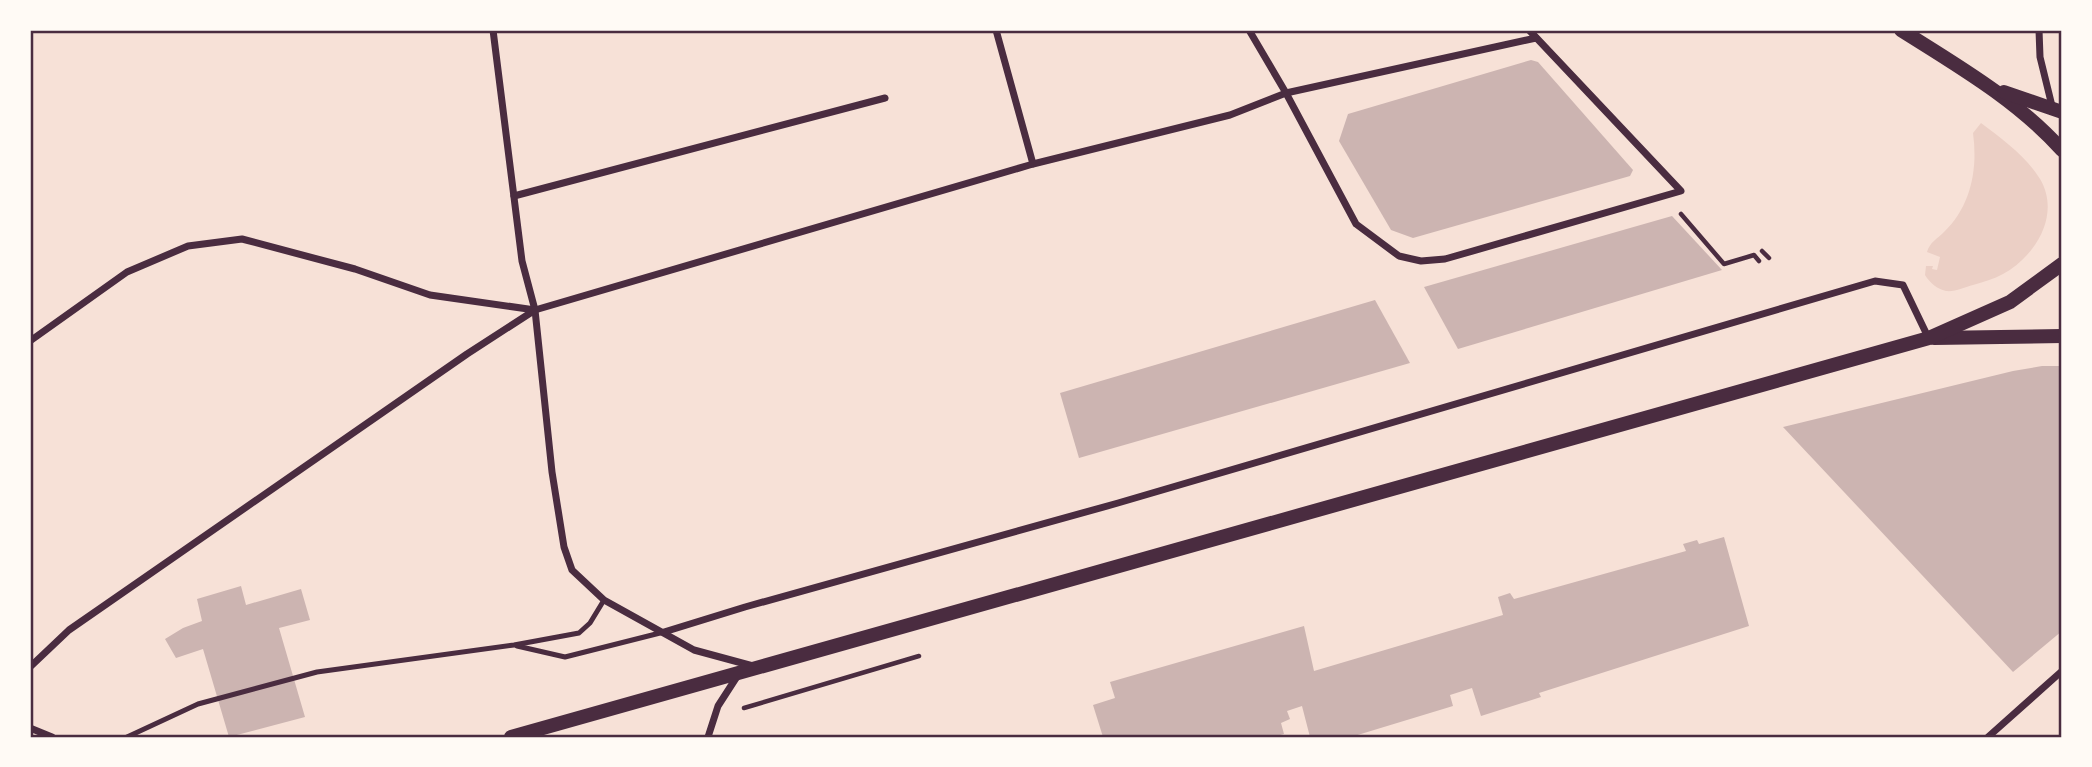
<svg xmlns="http://www.w3.org/2000/svg" width="2092" height="767" font-family="'DM Sans',sans-serif">
	<style>
		.green { fill: #ebcfc5 }
		.building { fill: #ccb4b1 }
		.lines { fill: none; stroke-linecap: round; stroke-linejoin: round }
		.path { stroke: #4a2c40; stroke-width: 4.5 }
		.service { stroke: #4a2c40; stroke-width: 5 }
		.minor { stroke: #4a2c40; stroke-width: 7 }
		.secondary { stroke: #4a2c40; stroke-width: 14 }
		.neatline { fill: none; stroke: #4a2c40; stroke-width: 2.5 }
	</style>
	<rect width="100%" height="100%" fill="#f7e1d7"/>
	<path class="green" d="M1981,123C2002,139 2025,155 2040,179C2061,214 2036,256 2003,274C1994,279 1983,282 1973,285C1965,287 1955,292 1946,291C1937,289 1930,283 1925,275L1926,266H1933L1932,269L1937,270L1940,257L1927,252C1930,242 1937,239 1944,232C1971,206 1978,169 1973,133Z"/>
	<g class="building">
		<path d="M1531,60L1538,62L1633,170L1630,176L1413,238L1391,230L1339,141L1348,114Z"/>
		<path d="M1672,216L1722,270L1458,349L1424,287Z"/>
		<path d="M1375,300L1410,363L1079,458L1060,393Z"/>
		<path d="M2042,366H2062V631L2013,672L1783,427L2013,371Z"/>
		<path d="M1724,537L1749,626L1539,693L1541,697L1481,716L1472,688L1450,695L1453,706L1351,737H1310L1302,706L1287,711L1290,719L1281,723L1284,734L1273,737H1103L1093,705L1115,698L1110,682L1304,626L1314,671L1503,615L1498,597L1510,593L1514,599L1686,551L1683,544L1697,540L1699,544Z"/>
		<path d="M241,586L246,605L301,589L310,620L279,628L305,717L229,737L203,649L176,658L165,639L183,628L202,621L197,599Z"/>
	</g>
	<g class="lines">
		<g class="path">
			<path d="M1681,214L1724,264L1754,255L1759,261"/>
			<path d="M1762,251L1769,258"/>
			<path d="M744,708L919,656"/>
		</g>
		<g class="service">
			<path d="M517,646L565,657L664,632"/>
			<path d="M127,737L198,704L317,672L514,645L579,633L590,623L604,600"/>
		</g>
		<g class="minor">
			<path d="M493,30L522,261L535,310L552,472L564,547L572,570L604,600L694,650L753,666"/>
			<path d="M996,30L1033,164"/>
			<path d="M1249,30L1286,93L1356,224L1399,256L1421,261L1445,259L1681,191L1529,30"/>
			<path d="M2039,30L2040,57L2053,110"/>
			<path d="M514,196L885,98"/>
			<path d="M30,341L127,272L188,246L242,239L355,269L430,295L535,310"/>
			<path d="M664,632L745,607L1118,503L1875,281L1903,285L1928,337"/>
			<path d="M30,667L69,630L467,354L535,310L1033,164L1230,115L1286,93L1536,38"/>
			<path d="M30,728L52,737"/>
			<path d="M708,737L718,706L738,675"/>
			<path d="M1988,737L2062,671"/>
		</g>
		<g class="secondary">
			<path d="M1901,30C1958,66 2017,100 2062,150"/>
			<path d="M2004,92L2062,112"/>
			<path d="M1934,338L2062,336"/>
			<path d="M511,737L1929,338L2010,302L2062,264"/>
		</g>
	</g>
	<rect width="2092" height="767" fill="none" stroke="#fffaf5" stroke-width="63"/>
	<rect x="32" y="32" width="2028" height="704" class="neatline"/>
</svg>
